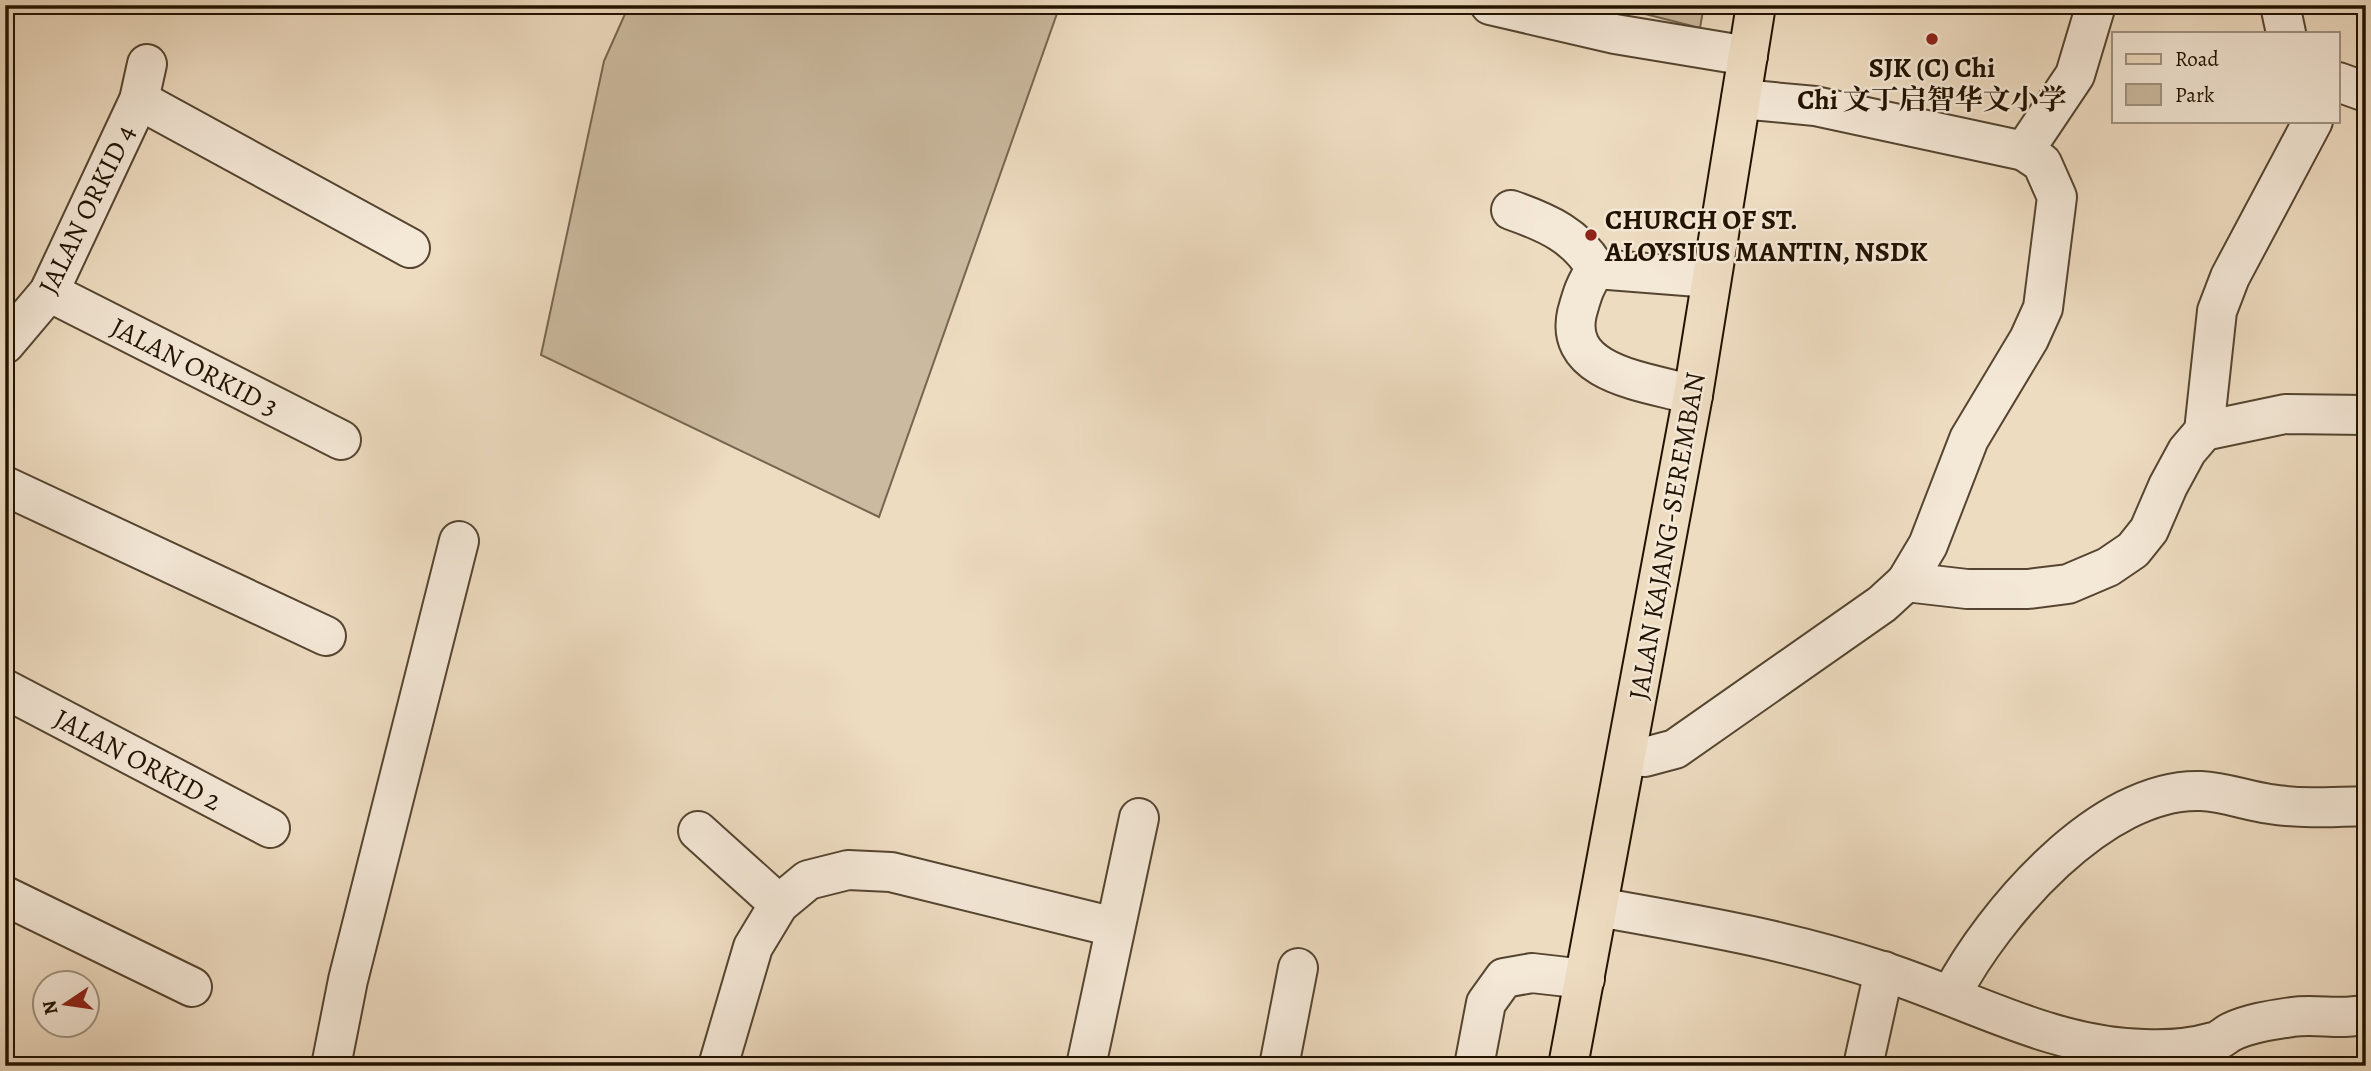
<svg xmlns="http://www.w3.org/2000/svg" width="2371" height="1071" font-family="Alegreya,'Noto Serif SC',serif">
	<style>
		.green { fill: #cbbaa0; stroke: #766650; stroke-width: 2 }
		.lines { fill: none; stroke-linecap: round; stroke-linejoin: round }
		.minor-casing { stroke: #554530; stroke-width: 42 }
		.major-casing { stroke: #221300; stroke-width: 42 }
		.minor { stroke: #f4e8d7; stroke-width: 38 }
		.major { stroke: #eedcc1; stroke-width: 38 }
		.poi-dot { fill: #8f2418; stroke: #f4e8d7; stroke-width: 2.5 }
		.labels { text-anchor: middle; stroke-width: 5; stroke-linejoin: round; paint-order: stroke }
		.poi-label { font-size: 28px; font-weight: bold; fill: #221300; stroke: #f4e8d7 }
		.street-label { font-size: 28px; fill: #221300; stroke: #f4e8d7 }
	</style>
	<rect width="100%" height="100%" fill="#eedcc1"/>
	<filter id="stains"><feTurbulence type="fractalNoise" baseFrequency=".00286" numOctaves="4"/><feColorMatrix values="0 0 0 0 .2 0 0 0 0 .09 0 0 0 0 .02 0 0 0 .5 -.17"/></filter>
	<radialGradient id="worn" r=".72"><stop offset=".6" stop-color="#630" stop-opacity="0"/><stop offset="1" stop-color="#630" stop-opacity=".3"/></radialGradient>
	<g class="green">
		<path d="M629,5H1060L879,517L541,355L604,61Z"/>
		<path d="M1610,5H1704L1700,28Z"/>
	</g>
	<g class="lines">
		<g class="minor-casing">
			<g id="minor">
				<path d="M1490,5L1615,34L1748,56"/>
				<path d="M2280,5L2286,33"/>
				<path d="M2338,82L2366,92"/>
				<path d="M1741,99L1815,106L2024,151L2042,163L2057,197L2043,308L2029,339L1969,439L1928,545L1906,582"/>
				<path d="M139,100L410,248"/>
				<path d="M2024,151L2075,75L2096,5"/>
				<path d="M1511,210C1548,223 1577,236 1596,269C1585,284 1582,295 1577,313C1563,375 1649,382 1693,395"/>
				<path d="M1596,269L1711,278"/>
				<path d="M49,292L341,440"/>
				<path d="M5,344L49,292L139,100L147,64"/>
				<path d="M2204,431L2285,414L2366,415"/>
				<path d="M5,486L326,636"/>
				<path d="M5,689L270,828"/>
				<path d="M1627,755L1645,757L1675,749L1882,604L1906,582L1967,589H2028L2068,584L2108,567L2133,550L2149,530L2168,486L2187,451L2204,431L2217,311L2230,277L2313,121"/>
				<path d="M698,831L779,904"/>
				<path d="M5,896L192,987"/>
				<path d="M1598,907C1694,924 1789,940 1882,971C1969,999 2051,1047 2144,1049C2166,1050 2192,1048 2213,1042C2220,1041 2225,1035 2231,1032C2250,1023 2272,1020 2292,1017C2317,1013 2341,1021 2366,1014"/>
				<path d="M1951,995C1993,914 2102,787 2201,791C2225,792 2247,801 2270,804C2301,809 2334,807 2366,806"/>
				<path d="M331,1066L348,980L459,541"/>
				<path d="M718,1066L753,947L779,904L808,880L848,870L891,872L1114,927"/>
				<path d="M1086,1066L1139,818"/>
				<path d="M1279,1066L1298,968"/>
				<path d="M1474,1066L1486,1003L1504,978L1532,973L1585,979"/>
				<path d="M1863,1066L1884,971"/>
			</g>
		</g>
		<g class="major-casing">
			<path id="major" d="M1568,1066L1693,395L1756,5"/>
		</g>
		<use href="#minor" class="minor"/>
		<use href="#major" class="major"/>
	</g>
	<g class="poi-dot">
		<circle cx="1932" cy="39" r="7"/>
		<circle cx="1591" cy="235" r="7"/>
	</g>
	<g class="labels">
		<g class="poi-label">
			<text x="1932" y="77">SJK (C) Chi<tspan x="1932" dy="32">Chi 文丁启智华文小学</tspan></text>
			<text x="1605" y="229" text-anchor="start">CHURCH OF ST.<tspan x="1605" dy="32">ALOYSIUS MANTIN, NSDK</tspan></text>
		</g>
		<g class="street-label">
			<text transform="translate(86 209) rotate(-64)" y="10">JALAN ORKID 4</text>
			<text transform="translate(195 366) rotate(27)" y="10">JALAN ORKID 3</text>
			<text transform="translate(1666 536) rotate(-80)" y="10">JALAN KAJANG-SEREMBAN</text>
			<text transform="translate(138 759) rotate(28)" y="10">JALAN ORKID 2</text>
		</g>
	</g>
	<rect width="2371" height="1071" fill="none" stroke="#eedcc1" stroke-width="28"/>
	<rect x="7" y="7" width="2357" height="1057" fill="none" stroke="#221300" stroke-width="3.5"/>
	<rect x="14" y="14" width="2343" height="1043" fill="none" stroke="#221300" stroke-width="2"/>
	<rect x="2112" y="32" width="228" height="91" fill="#f4e8d7" stroke="#a09381" stroke-width="2"/>
	<rect x="2126" y="54" width="35" height="10" fill="#eedcc1" stroke="#a09381" stroke-width="2"/>
	<text x="2175" y="66" font-size="21" fill="#221300">Road</text>
	<rect x="2126" y="84" width="35" height="21" fill="#cbbaa0" stroke="#a09381" stroke-width="2"/>
	<text x="2175" y="102" font-size="21" fill="#221300">Park</text>
	<g transform="translate(66 1004) rotate(257)"><circle r="33" fill="#f4e8d7" stroke="#a09381" stroke-width="2"/>
	<path d="M0-5L12 26L0 18L-12 26Z" fill="#8f2418"/>
	<text y="-10" font-size="19" font-weight="bold" text-anchor="middle" fill="#221300">N</text>
	</g>
	<rect width="100%" height="100%" filter="url(#stains)"/>
	<rect width="100%" height="100%" fill="url(#worn)"/>
</svg>
